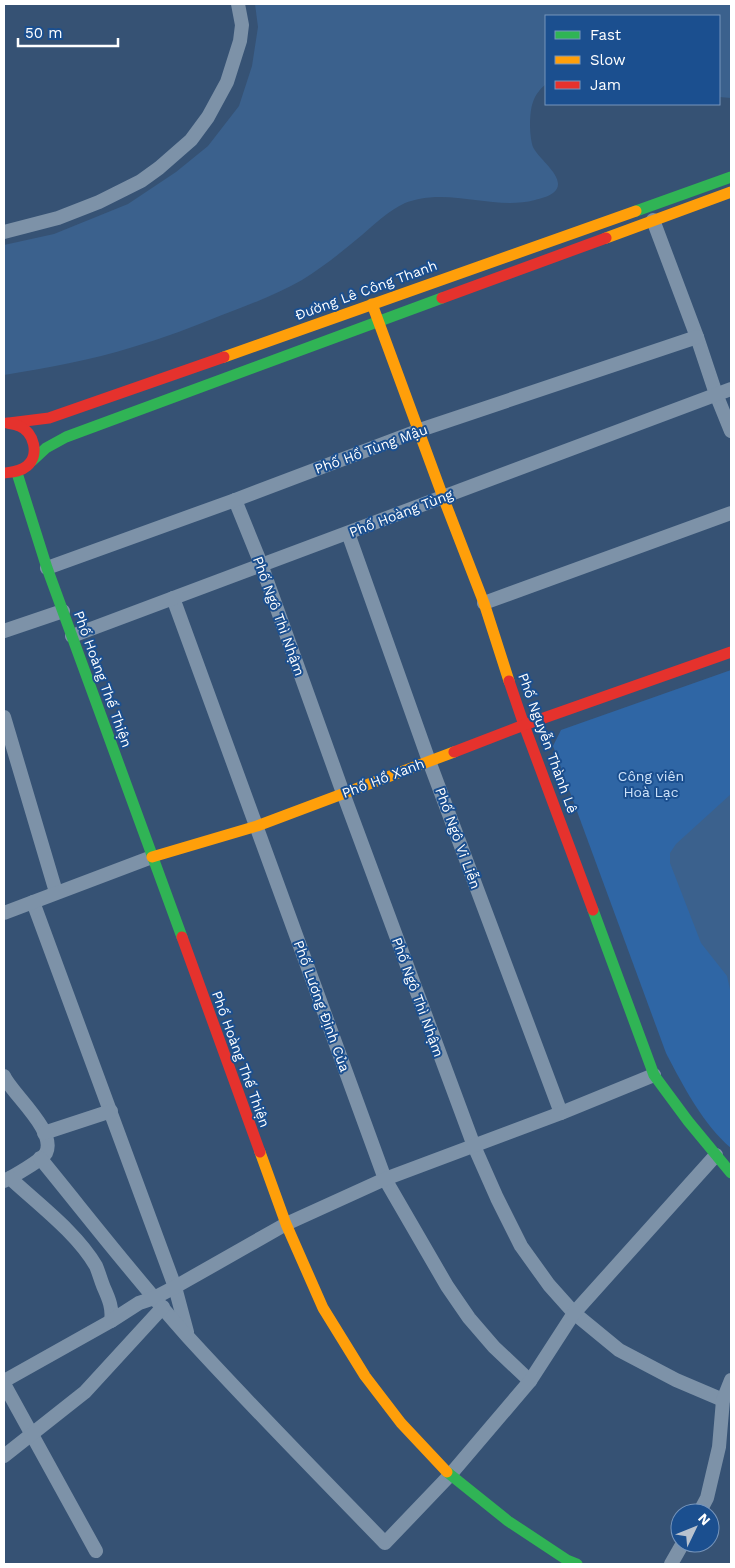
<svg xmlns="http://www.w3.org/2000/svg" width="735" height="1568" font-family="'Work Sans',sans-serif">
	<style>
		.green { fill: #2f66a5 }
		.water { fill: #3b618d }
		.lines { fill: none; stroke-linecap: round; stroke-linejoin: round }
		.street { stroke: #7d92a8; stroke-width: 14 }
		.fast { stroke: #30b455; stroke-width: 11 }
		.slow { stroke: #ff9f0a; stroke-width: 11 }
		.jam { stroke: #e5322d; stroke-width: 11 }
		.labels { text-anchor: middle; stroke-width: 4; stroke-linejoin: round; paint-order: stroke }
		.street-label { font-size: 14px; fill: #fff; stroke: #1b4f8f }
		.park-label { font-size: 14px; fill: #cfe3fa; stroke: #1b4f8f }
	</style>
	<rect width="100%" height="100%" fill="#365274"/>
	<path class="green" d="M731,670V1148C704,1126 682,1084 666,1053L553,746L561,730Z"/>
	<g class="water">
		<path d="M255,4H731V98L719,97V16H546V84C541,88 535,95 533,102C529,112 529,136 533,147C539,160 570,180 553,193C548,197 541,198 535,200C497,210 458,191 419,199C415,200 409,201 405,203C388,211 376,223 362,235C343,251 323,267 302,280C277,294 249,305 222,315C193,327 163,338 133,347C91,360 47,368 4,375V245L54,234L128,204L176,172L208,146L239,106L252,66L258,27Z"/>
		<path d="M731,794V994L727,976L701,943L670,863V853L676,844Z"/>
	</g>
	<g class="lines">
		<g class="street">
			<path d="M653,220L697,337L716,394L731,431"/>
			<path d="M4,232L58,218L99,202L141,181L159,168L191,140L208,117L227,82L240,41L242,25L238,4"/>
			<path d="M235,500L261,564L343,793L474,1146L497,1198L521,1246L549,1285L574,1313L619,1350L676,1380L723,1400"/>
			<path d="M348,533L429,761L561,1113"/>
			<path d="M47,568L235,500L420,430L697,337"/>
			<path d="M173,598L385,1179L447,1286L469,1318L494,1347L530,1381"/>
			<path d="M484,603L731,513"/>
			<path d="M4,631L63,611"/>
			<path d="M72,636L731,389"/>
			<path d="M4,717L56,892"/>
			<path d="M33,902L175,1287L187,1332"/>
			<path d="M4,913L152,857"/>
			<path d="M4,1076C12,1094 57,1131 46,1153C42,1160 12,1177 4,1181"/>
			<path d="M44,1133L111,1111"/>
			<path d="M40,1158C89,1218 136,1279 188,1337C252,1407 319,1475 385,1543L450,1475L530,1381L574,1313L716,1155"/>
			<path d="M10,1178C38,1204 77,1233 96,1266C99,1273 101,1281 104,1288C109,1299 113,1309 111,1321"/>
			<path d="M4,1381L111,1321L139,1303L154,1298L175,1287L286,1224L385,1179L561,1113L654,1075"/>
			<path d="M4,1384L96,1551"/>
			<path d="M4,1456L85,1392L163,1307"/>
			<path d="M699,1513L707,1498L719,1447L723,1400L731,1380"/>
			<path d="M671,1564L683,1543"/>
		</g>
		<g class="fast">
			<path d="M636,211L731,177"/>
			<path d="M32,461L46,448L66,437L442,298"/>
			<path d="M17,473L47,568L182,937"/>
			<path d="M593,910L654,1075L688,1121L731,1173"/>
			<path d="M447,1472L508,1521L567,1560L577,1564"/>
		</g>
		<g class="slow">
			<path d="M606,238L731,192"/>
			<path d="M372,304L443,497L484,603L509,681"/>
			<path d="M224,357L636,211"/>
			<path d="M152,857L257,826L454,752"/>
			<path d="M260,1152L286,1224L323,1308L365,1376L401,1423L447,1472"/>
		</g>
		<g class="jam">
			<path d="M442,298L606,238"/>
			<path d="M9,423L49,418L224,357"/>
			<path d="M4,473C12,472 20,472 27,466C40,455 34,432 19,426C15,424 11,424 7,423"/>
			<path d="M509,681L524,725L593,910"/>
			<path d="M454,752L524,725L731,652"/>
			<path d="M182,937L260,1152"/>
		</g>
	</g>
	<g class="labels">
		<g class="street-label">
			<text transform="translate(366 290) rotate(-20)" y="5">Đường Lê Công Thanh</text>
			<text transform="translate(371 449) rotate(-20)" y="5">Phố Hồ Tùng Mậu</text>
			<text transform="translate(401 513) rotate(-21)" y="5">Phố Hoàng Tùng</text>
			<text transform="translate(279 616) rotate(70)" y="5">Phố Ngô Thì Nhậm</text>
			<text transform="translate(103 679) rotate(70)" y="5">Phố Hoàng Thế Thiện</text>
			<text transform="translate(548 743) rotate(70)" y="5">Phố Nguyễn Thành Lê</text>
			<text transform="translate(383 778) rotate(-21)" y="5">Phố Hồ Xanh</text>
			<text transform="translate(458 838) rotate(70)" y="5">Phố Ngô Vi Liễn</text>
			<text transform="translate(418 997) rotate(70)" y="5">Phố Ngô Thì Nhậm</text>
			<text transform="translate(322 1006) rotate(70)" y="5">Phố Lương Định Của</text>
			<text transform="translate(241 1059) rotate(70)" y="5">Phố Hoàng Thế Thiện</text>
		</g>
		<g class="park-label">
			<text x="651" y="781">Công viên<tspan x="651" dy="16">Hoà Lạc</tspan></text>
		</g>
	</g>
	<rect width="735" height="1568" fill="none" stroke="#ffffff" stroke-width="10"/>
	<rect x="545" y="15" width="175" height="90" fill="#1b4f8f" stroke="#7695bc"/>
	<rect x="555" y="31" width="25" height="8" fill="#30b455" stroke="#7695bc"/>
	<text x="590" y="40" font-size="15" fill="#ffffff">Fast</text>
	<rect x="555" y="56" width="25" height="8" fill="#ff9f0a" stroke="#7695bc"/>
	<text x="590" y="65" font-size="15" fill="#ffffff">Slow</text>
	<rect x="555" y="81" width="25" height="8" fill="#e5322d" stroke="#7695bc"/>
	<text x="590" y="90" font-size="15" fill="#ffffff">Jam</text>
	<g transform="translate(695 1528) rotate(47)"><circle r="24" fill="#1b4f8f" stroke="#7695bc"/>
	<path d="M0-4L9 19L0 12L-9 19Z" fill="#b9c2ce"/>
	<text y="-8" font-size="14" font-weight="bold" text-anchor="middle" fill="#ffffff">N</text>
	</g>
	<path d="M18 38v8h100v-8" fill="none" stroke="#ffffff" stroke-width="2.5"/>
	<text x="25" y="38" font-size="15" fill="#ffffff" stroke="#1b4f8f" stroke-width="4" paint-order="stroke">50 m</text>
</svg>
